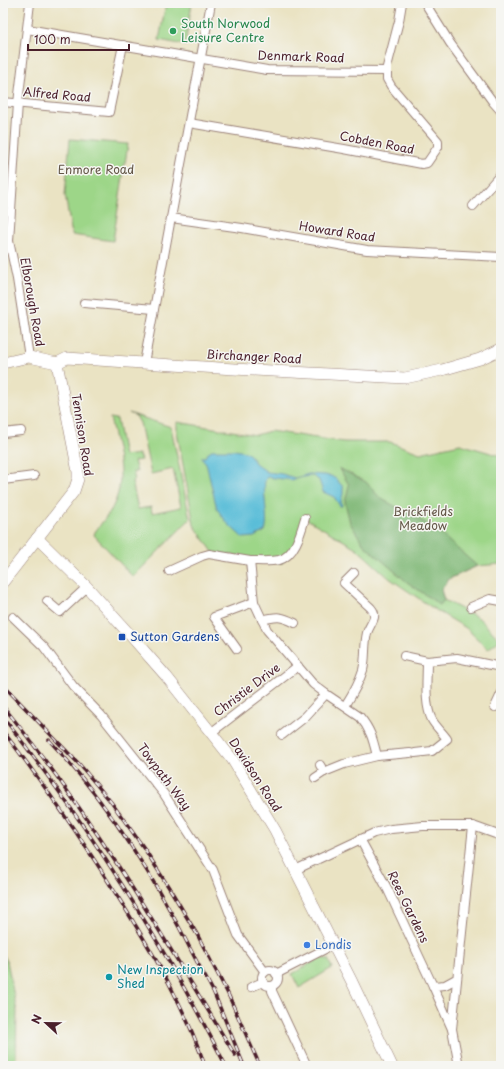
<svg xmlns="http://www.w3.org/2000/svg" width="504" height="1069" font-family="'Playpen Sans',sans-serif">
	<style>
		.green { fill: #9dd688; stroke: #747a5a }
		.forest { fill: #7eb774; stroke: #646b50 }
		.water { fill: #5abdd8; stroke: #526e82 }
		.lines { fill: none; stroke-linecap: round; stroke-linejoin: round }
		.street-casing { stroke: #9a8177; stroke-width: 10 }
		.secondary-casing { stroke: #9a8177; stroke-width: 12 }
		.street { stroke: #fff; stroke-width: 8 }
		.secondary { stroke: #fff; stroke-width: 11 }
		.rail-casing { stroke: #4a1f2b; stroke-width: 3.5 }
		.rail { stroke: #f6f6f2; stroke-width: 2; stroke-dasharray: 6; stroke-linecap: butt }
		.leisure-dot { fill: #2e9e5b; stroke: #f6f6f2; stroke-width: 1.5 }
		.transit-dot { fill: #1a4fb4; stroke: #f6f6f2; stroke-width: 1.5 }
		.shop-dot { fill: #3f7fe0; stroke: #f6f6f2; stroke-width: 1.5 }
		.culture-dot { fill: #0f9aa8; stroke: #f6f6f2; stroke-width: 1.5 }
		.labels { text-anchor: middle; stroke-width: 3; stroke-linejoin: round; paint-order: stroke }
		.leisure-label { font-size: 12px; fill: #27864d; stroke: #f6f6f2; text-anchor: start }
		.street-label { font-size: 12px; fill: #4a1f2b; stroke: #f6f6f2 }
		.park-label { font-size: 12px; fill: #635647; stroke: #f6f6f2 }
		.transit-label { font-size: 12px; fill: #164399; stroke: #f6f6f2; text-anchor: start }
		.shop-label { font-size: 12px; fill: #366cbe; stroke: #f6f6f2; text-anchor: start }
		.culture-label { font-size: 12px; fill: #0d838f; stroke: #f6f6f2; text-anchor: start }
	</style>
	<rect width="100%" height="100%" fill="#f6f6f2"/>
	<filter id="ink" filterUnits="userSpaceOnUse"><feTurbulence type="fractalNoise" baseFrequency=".025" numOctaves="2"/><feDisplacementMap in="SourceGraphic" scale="8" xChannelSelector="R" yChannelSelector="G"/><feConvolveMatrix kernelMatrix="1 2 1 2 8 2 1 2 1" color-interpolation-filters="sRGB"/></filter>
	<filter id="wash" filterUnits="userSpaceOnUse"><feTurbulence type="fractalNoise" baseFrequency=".012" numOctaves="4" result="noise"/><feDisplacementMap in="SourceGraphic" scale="16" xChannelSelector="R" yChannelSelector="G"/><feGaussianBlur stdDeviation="0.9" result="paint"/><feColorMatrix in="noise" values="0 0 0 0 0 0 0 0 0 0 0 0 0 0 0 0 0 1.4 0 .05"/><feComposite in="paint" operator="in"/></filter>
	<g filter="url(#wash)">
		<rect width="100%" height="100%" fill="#eae3c3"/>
		<g class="green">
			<path d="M166,3H192L185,45L159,40Z"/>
			<path d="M70,139L128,144L113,241L72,235L65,195Z"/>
			<path d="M129,413L171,427L190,519L133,577L94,535L95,532C101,523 110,514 114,504C127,477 116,446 110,418L117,419L124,456L139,454V457H140L141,460L134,461L137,472H133L135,480L132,481L138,509L151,507L152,513L181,507L173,469L151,474L140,423L136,416Z"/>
			<path d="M177,422L256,435L270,431L344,442H390L420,453L460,444L501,456V564L477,566L449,579L441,590L444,600L479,618L500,640L488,649L466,628L434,609L389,578L356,548L305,518L295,546L282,563L213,552L194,525L177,432Z"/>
			<path d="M3,954L7,961L17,1011L16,1057L14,1066H3Z"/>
			<path d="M320,958L328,959L332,968L299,988L292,974Z"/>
		</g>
		<path class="forest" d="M339,468L366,482L380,498L433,527L477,566L449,579L441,590L444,600L440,605L407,582L364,545L350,523L345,502L349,485Z"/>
		<path class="water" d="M211,450H234L246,452L251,456L255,463L267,472L282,474L295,478L309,474L324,475L331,476L336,479L343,487V494L341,501L342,506H340L334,497L323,492L319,480L313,476H308L291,480L267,477C260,484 270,518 265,531L254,537L243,538L228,524L217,509L206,463L201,457H205Z"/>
	</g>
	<g filter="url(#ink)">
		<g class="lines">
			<g class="street-casing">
				<g id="street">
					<path d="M425,3L450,43L493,102L501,111"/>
					<path d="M27,29L267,70L387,71"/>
					<path d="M3,102L109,112L123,45"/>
					<path d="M189,123L344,149L422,164L427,163L438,147V141L391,86L387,79V67L399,21L402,3"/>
					<path d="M473,206L501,174"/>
					<path d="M171,218L242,228L367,250L501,257"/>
					<path d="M84,303L154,309"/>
					<path d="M29,357L17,279L9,241L18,103L30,3"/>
					<path d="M144,363L211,3"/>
					<path d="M3,433L21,431"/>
					<path d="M3,480L34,476"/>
					<path d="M305,518C301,532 295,556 279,560C270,562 259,561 250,561L254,602L267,630L313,684L326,694L360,717C371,730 373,740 377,756L344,764L324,772L320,765"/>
					<path d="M169,571L202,556L209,554L250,561"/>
					<path d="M47,601L60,612L87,587"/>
					<path d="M471,607L490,599L501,601"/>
					<path d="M13,617L44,647L73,686L101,715L164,794L213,870L238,935L265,972"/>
					<path d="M262,620C277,616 281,616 295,623"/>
					<path d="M237,649L214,617L254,602"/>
					<path d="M404,656L427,661"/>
					<path d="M345,706C352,695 359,683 363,670C366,658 364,645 367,633C370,623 379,617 371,608L344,583L354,573"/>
					<path d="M495,707L501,694"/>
					<path d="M212,732L298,666"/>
					<path d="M282,735L305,717L326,694"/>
					<path d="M415,753L432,751L447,739C443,733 436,727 432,720C424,704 427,679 427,661L457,658L501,667"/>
					<path d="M377,756L410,753"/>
					<path d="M315,778L324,772"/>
					<path d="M360,839L388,890L433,986"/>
					<path d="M295,870L374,833L391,829L423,826H473L501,836"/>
					<circle cx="270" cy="978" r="8"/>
					<path d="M276,974L333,945"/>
					<path d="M456,979L445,985L433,986L452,1029L473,826"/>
					<path d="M272,986V991L307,1066"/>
					<path d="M251,987L263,982"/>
					<path d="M452,1029L459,1066"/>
				</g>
			</g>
			<g class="secondary-casing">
				<g id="secondary">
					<path d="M3,363L29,357L57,363L67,358L234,369L405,378L442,370L480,359L501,349"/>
					<path d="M37,538L87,587L131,636L166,676L232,759L275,830L352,982L392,1066"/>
					<path d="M3,582L74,491L78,479V472L57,363"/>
				</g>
			</g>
			<use href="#street" class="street"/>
			<use href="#secondary" class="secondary"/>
			<g class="rail-casing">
				<g id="rail">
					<path d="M3,685L80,765L111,802L144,848L173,894L198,936L228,994L260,1066"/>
					<path d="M3,706C91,814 163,936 235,1055"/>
					<path d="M3,717C88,825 163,943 226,1066"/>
					<path d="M3,731C46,787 86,845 123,905C156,958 185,1007 205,1066"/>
					<path d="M49,740C109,804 156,880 195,958C201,970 208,981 214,993C224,1017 234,1042 244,1066"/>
				</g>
			</g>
			<use href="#rail" class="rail"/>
		</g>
	</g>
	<circle class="leisure-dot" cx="173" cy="31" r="4"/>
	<rect class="transit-dot" x="118" y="633" width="8" height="8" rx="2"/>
	<circle class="shop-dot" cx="307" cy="945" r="4"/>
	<circle class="culture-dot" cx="109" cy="977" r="4"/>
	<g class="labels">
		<g class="leisure-label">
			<text x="181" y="28">South Norwood<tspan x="181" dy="14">Leisure Centre</tspan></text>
		</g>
		<g class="street-label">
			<text transform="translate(301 57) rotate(2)" y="4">Denmark Road</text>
			<text transform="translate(57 95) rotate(5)" y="4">Alfred Road</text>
			<text transform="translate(377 143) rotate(11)" y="4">Cobden Road</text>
			<text transform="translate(337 232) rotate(9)" y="4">Howard Road</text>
			<text transform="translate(32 302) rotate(80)" y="4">Elborough Road</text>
			<text transform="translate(254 357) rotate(3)" y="4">Birchanger Road</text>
			<text transform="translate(82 435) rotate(81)" y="4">Tennison Road</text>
			<text transform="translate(247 690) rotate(-37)" y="4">Christie Drive</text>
			<text transform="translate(255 775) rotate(57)" y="4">Davidson Road</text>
			<text transform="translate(164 777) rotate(53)" y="4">Towpath Way</text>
			<text transform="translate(408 907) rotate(64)" y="4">Rees Gardens</text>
		</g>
		<g class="park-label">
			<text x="96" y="174">Enmore Road</text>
			<text x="423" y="516">Brickfields<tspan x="423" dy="14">Meadow</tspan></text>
		</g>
		<g class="transit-label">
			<text x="130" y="641">Sutton Gardens</text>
		</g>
		<g class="shop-label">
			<text x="315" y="949">Londis</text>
		</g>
		<g class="culture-label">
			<text x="117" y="974">New Inspection<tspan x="117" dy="14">Shed</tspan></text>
		</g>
	</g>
	<rect width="504" height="1069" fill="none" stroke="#f6f6f2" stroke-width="16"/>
	<g transform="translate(46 1023) rotate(292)" stroke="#f6f6f2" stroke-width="3" paint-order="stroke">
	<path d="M0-3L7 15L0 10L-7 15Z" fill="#4a1f2b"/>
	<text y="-6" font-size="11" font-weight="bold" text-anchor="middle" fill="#4a1f2b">N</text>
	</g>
	<path d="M28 44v6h101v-6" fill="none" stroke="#4a1f2b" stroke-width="2"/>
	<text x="34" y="44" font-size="12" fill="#4a1f2b" stroke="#f6f6f2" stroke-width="3" paint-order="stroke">100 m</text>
</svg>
